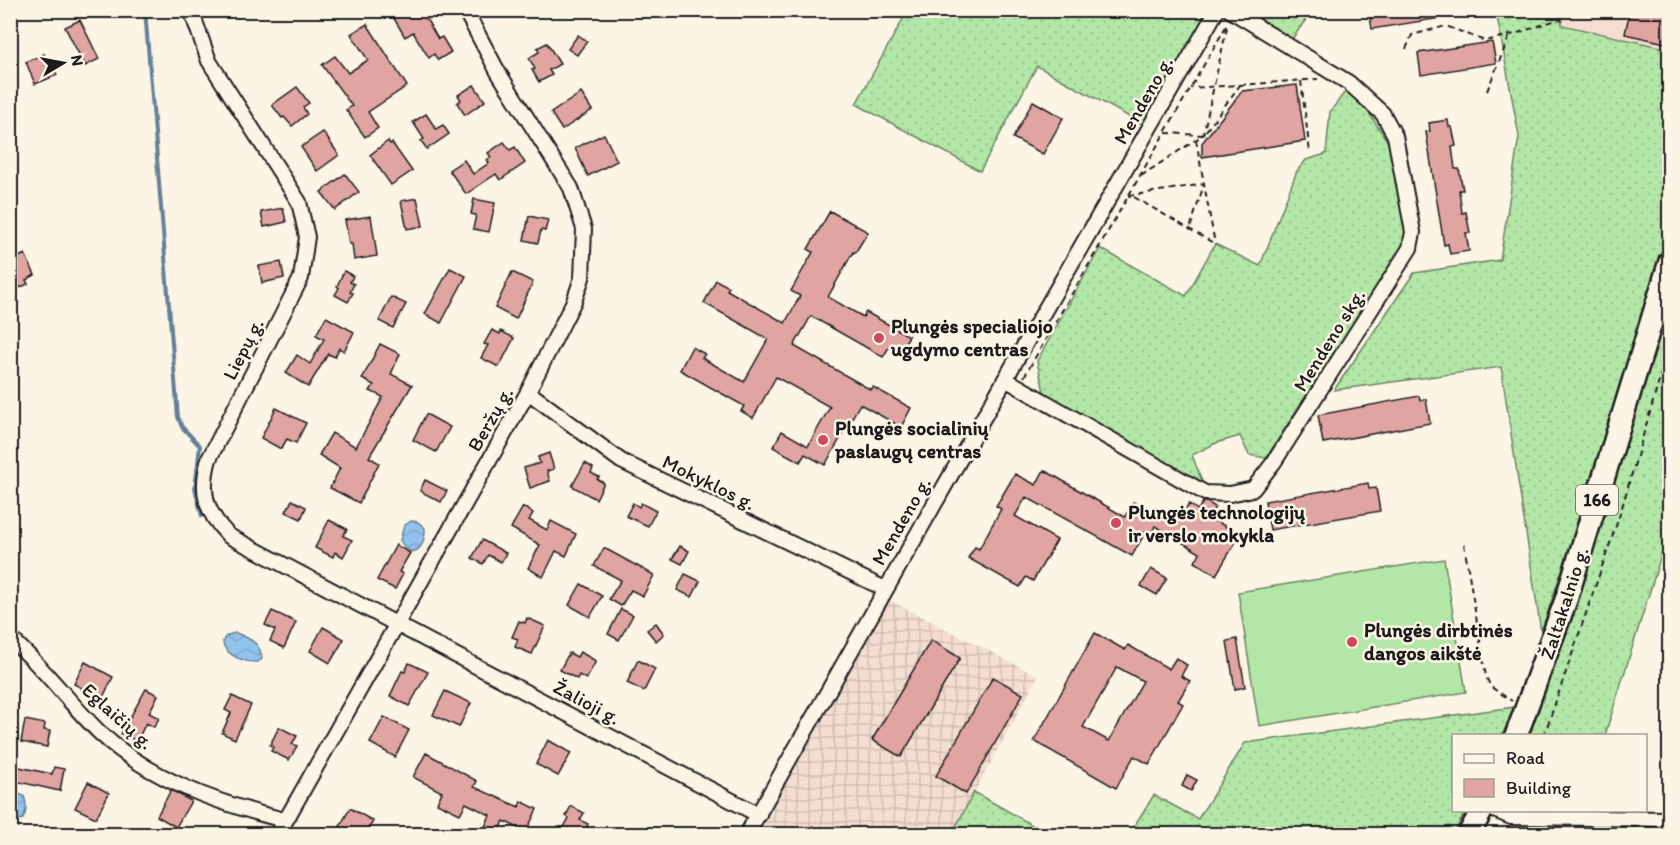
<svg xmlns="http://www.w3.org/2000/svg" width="1680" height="845" font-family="Itim,sans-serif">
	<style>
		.built { fill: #f4ddd1 }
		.industrial { fill: url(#industrial-grid) }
		.grass { fill: url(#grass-dots); stroke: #688262; stroke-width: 1.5 }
		.garden { fill: #b3e7a8; stroke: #688262; stroke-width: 1.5 }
		.water { fill: url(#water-waves); stroke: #628099; stroke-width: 1.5 }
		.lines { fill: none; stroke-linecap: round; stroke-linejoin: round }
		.stream { stroke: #628099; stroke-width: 4 }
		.building { fill: #e0a5a3; stroke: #1c1c1c; stroke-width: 1.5; fill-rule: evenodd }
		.street-casing { stroke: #1c1c1c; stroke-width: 18 }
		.primary-casing { stroke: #1c1c1c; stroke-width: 26 }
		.path { stroke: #1c1c1c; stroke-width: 2; stroke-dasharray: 6 4.5; stroke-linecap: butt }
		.street { stroke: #fcf5e5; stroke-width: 14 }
		.primary { stroke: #fcf5e5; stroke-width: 21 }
		.poi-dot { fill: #d1495b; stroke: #fcf5e5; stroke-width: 2 }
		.labels { text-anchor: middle; stroke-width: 5; stroke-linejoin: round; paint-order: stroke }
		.shield { fill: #fcf5e5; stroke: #5f5d58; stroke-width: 1.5 }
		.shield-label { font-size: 18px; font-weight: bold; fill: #1c1c1c }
		.street-label { font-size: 20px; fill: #1c1c1c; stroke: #fcf5e5 }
		.poi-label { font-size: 20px; font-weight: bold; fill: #1c1c1c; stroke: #fcf5e5; text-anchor: start }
	</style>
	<defs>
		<pattern id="industrial-grid" width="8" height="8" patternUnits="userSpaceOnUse" patternTransform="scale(1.5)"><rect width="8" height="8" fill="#f4ddd1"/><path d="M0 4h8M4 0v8" fill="none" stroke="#d1bdb3"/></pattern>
		<pattern id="grass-dots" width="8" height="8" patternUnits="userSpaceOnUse" patternTransform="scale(1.5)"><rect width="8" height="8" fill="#b3e7a8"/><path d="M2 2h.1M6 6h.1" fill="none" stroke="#99c690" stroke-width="1.8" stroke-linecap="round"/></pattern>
		<pattern id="water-waves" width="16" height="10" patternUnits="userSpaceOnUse" patternTransform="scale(1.5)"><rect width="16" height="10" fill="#91c2ec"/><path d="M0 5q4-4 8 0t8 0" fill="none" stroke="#7ca6ca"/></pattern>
	</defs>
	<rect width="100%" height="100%" fill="#fcf5e5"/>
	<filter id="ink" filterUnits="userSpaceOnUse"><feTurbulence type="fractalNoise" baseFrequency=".0167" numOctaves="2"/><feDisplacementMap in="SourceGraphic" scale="12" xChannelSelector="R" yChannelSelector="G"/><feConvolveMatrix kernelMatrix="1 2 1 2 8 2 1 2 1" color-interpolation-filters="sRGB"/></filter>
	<g filter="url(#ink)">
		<path class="built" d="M1578,11H1669V49L1562,25L1561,16Z"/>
		<path class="industrial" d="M889,600L1038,676L952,834H758Z"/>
		<g class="grass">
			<path d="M908,10H1208V11L1142,124L1037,66L980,171L856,104Z"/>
			<path d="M1239,11H1312L1290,42Z"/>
			<path d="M1496,11H1578L1561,16L1562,25L1669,49V237L1620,398L1541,632L1501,367L1334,390L1414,273L1500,260L1519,136Z"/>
			<path d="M1347,89L1359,98L1390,145L1408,239L1266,458L1249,455L1240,436L1216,443L1192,455L1202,481L1197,483L1045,396L1037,361L1100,248L1186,296L1215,244L1260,266L1297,171L1306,160L1326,154L1330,112Z"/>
			<path d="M1669,301V530L1605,735L1526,736L1569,620Z"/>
			<path d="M1515,707L1502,735L1454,736V810L1466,811L1453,834H1129L1154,795L1198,819L1245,743Z"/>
			<path d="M974,792L1048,834H952Z"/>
		</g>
		<path class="garden" d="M1444,559L1466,692L1259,726L1238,592Z"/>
		<g class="water">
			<path d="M411,521L418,522L425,528C426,549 411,562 400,540L404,526Z"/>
			<path d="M236,633C249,638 261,643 262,659L258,662C232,664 207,637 236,633Z"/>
			<path d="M11,791L24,796C27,804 27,811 23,819L18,820L11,819Z"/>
		</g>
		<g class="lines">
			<path class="stream" d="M145,10L178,417L182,427L200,446L195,488L202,516"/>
		</g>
		<g class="building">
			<path d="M389,10H421L438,39L442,37L451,52L438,60L434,54L429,58L413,32L405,37Z"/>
			<path d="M1369,10H1453L1454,16L1372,29Z"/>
			<path d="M1630,10H1670V44L1625,34Z"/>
			<path d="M80,20L99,59L85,66L65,27Z"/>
			<path d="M367,24L407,86L368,112L378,128L365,137L346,110L352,106L322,65L335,56L348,73L368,60L351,34Z"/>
			<path d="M578,35L587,41L577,55L568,49Z"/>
			<path d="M1492,42L1496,63L1421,75L1418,53Z"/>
			<path d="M547,43L560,64L549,70L552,75L539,82L532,70L535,69L529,58L539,52L537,48Z"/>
			<path d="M44,54L47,61L55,58L59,67L54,69L57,75L35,84L26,62Z"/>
			<path d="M474,85L485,101L465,115L457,103L461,100L458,95Z"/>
			<path d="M1297,85L1305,141L1202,157V143L1242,91Z"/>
			<path d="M297,87L309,103L303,107L307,114L292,126L284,117L282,118L272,105Z"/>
			<path d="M581,93L592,110L562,130L551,113Z"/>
			<path d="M1033,101L1063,118L1043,154L1013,138Z"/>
			<path d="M426,114L436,129L443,125L449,134L427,149L421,141L424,139L413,122Z"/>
			<path d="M1448,120L1449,127H1452L1456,146L1452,147L1455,169H1459L1463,190H1459L1462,213L1466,212L1470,233H1466L1469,251L1450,254L1448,244L1444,245L1426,132L1430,131L1429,123Z"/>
			<path d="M323,132L339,155L317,171L301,147Z"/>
			<path d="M604,134L617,161L588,176L575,148Z"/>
			<path d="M388,141L390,144L392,143L412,171L391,185L370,155Z"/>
			<path d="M504,142L510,150L515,147L525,163L500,180L496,174L466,194L449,170L464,160L473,174L489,163L487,160L491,157L488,153Z"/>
			<path d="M345,174L359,192L335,210L321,192Z"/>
			<path d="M417,198L423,226L407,229L401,201Z"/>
			<path d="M474,199L495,203L489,232L473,229L476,215L471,214Z"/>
			<path d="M283,208L286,222L264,227L261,212Z"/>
			<path d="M830,211L868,232L855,253L853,252L828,297L863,317L866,312L909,336L899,353L889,347L883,357L811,316L794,346L871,390L873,387L911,408L901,427L860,404L825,465L805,454L800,462L773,447L782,431L808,446L830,407L776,377L753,418L741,411L744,406L680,370L692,347L705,354L702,358L744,382L768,339L704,303L716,280L729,287L727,290L785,323L800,296L791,291L813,252L808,249Z"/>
			<path d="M371,216L377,256L354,260L352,244H349L345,220Z"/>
			<path d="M529,216L548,220L545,231L541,230L538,243L524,240Z"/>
			<path d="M25,254L35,275L26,280L28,284L10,292V261Z"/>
			<path d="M281,262L284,278L262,283L259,266Z"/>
			<path d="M450,268L466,276L441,323L425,314Z"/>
			<path d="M344,271L353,276L350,282L354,284L350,292L353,293L348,302L335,295L339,288L337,286Z"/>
			<path d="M512,272L533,282L516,319L495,308Z"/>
			<path d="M391,297L406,304L393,328L379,321Z"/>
			<path d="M326,317L354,332L344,351L339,348L335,357L328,354L308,387L286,373L297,355L310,364L324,339L316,335Z"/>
			<path d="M492,330L500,334L501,331L514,338L499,367L481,358L488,345L484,344Z"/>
			<path d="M380,344L400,354L391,374L412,385L369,457L379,463L359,503L330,488L340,468L319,455L332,433L356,447L383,397L370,391L374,385L362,379Z"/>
			<path d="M1419,396L1420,400L1426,399L1430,423L1323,443L1318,415Z"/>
			<path d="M276,408L306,423L296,443L287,439L281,449L261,438Z"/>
			<path d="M426,414L450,427L436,452L413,440Z"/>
			<path d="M549,453L554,469L547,471L550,481L530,488L524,468L540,463L538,457Z"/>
			<path d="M585,463L593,468L591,473L599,477L597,479L604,483L596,499L572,486Z"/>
			<path d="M1044,470L1125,517L1133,502L1176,526L1189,504L1198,510L1203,502H1207L1215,507L1209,517L1240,535L1216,575L1195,562L1200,553L1155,526L1151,534L1146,531L1132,556L1026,497L1015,516L1057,540L1033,581L1026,577L1020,587L968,558L975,547L979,549L1001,509L996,506L1015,474L1036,485Z"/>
			<path d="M425,480L447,491L441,502L420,491Z"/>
			<path d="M1368,483L1369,489L1376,488L1380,511L1270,530L1265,501Z"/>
			<path d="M292,500L306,507L301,519L286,512Z"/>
			<path d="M633,503L639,507L641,503L656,511L648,526L626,516Z"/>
			<path d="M523,507L533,513L529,520L547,530L551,521L576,534L566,556L556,551L543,577L528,568L540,545L511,528Z"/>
			<path d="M329,520L347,529L343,536L352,540L343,557L335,552L333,557L315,548Z"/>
			<path d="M482,540L506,553L501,562L488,555L483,564L472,558Z"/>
			<path d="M396,545L410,553L399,572L403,574L395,589L377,580Z"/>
			<path d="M680,546L689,551L682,564L672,559Z"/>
			<path d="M604,548L654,575L643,596L631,590L621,606L609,599L621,580L594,566Z"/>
			<path d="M1151,569L1167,578L1157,595L1141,586Z"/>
			<path d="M685,574L700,581L692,597L677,590Z"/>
			<path d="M581,584L602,596L590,617L569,605Z"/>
			<path d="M621,609L633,615L619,640L608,634Z"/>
			<path d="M272,611L296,622L284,648L270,641L275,630L265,625Z"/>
			<path d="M527,618L545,626L532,654L515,647L518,639L512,637L519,621L525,623Z"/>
			<path d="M656,623L664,634L656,641L647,630Z"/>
			<path d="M323,627L344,639L330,663L310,651Z"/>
			<path d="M1095,633L1125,650L1128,645L1169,669L1176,658L1187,665L1181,676L1190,681L1178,701L1183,704L1149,764L1134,756L1116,788L1034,741ZM1117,667L1143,681L1109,741L1083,727Z"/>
			<path d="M1237,639L1245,687L1235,689L1227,641Z"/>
			<path d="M931,640L960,658L901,757L872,740Z"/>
			<path d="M580,652L596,661L586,679L579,675L577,679L560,670L569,653L577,657Z"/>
			<path d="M638,660L655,669L644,691L627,683Z"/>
			<path d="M85,662L113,677L102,699L74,684Z"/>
			<path d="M409,663L428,672L409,706L390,696L402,671L405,672Z"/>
			<path d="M993,677L1023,694L966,794L936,776Z"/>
			<path d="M146,689L158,695L149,713L159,718L154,727L146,723L137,741L121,734Z"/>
			<path d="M445,691L471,703L459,727L433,715Z"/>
			<path d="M232,696L251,705L235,739L222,733L231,713L225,710Z"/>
			<path d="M384,717L409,730L395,757L370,743Z"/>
			<path d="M25,720L45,724L44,730L50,731L47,747L21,742Z"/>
			<path d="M279,727L297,736L292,744L297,746L289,760L271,751L273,747L270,745Z"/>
			<path d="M548,740L571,753L558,776L536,764Z"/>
			<path d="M426,753L477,781L474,787L519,807L521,801L537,809L526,832L504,821L498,834H482L490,815L466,803L460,814L437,803L442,792L413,777Z"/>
			<path d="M10,765L52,774L54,767L64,769L60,791L10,780Z"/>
			<path d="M1187,775L1197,780L1191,791L1182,786Z"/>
			<path d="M88,782L109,793L96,818L75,808Z"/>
			<path d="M171,790L191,801L176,827L157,816Z"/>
			<path d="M571,806L584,813L580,820L588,824L583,834H560L569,818L566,816Z"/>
			<path d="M350,808L373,821L366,834H336Z"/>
		</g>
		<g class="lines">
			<g class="street-casing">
				<g id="street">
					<path d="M191,10L209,61L299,202L307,237L301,278L209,459C200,491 205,512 229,536L759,815"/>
					<path d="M1005,379L1205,493L1230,494L1253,489L1274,462L1410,248L1413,232L1395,136L1383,114L1349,83L1230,10"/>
					<path d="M528,392L621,461L885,589"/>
					<path d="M10,638C43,666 68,702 99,732C150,780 217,803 284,820"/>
					<path d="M1494,810L1511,817L1670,819"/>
					<path d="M278,834L528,392L574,301L582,278L584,229L571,188L498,72L465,10"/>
					<path d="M747,834L1019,355L1217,10"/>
				</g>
			</g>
			<g class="primary-casing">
				<g id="primary">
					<path d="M1516,736L1567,597L1670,261"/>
					<path d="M1469,834L1482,810"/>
				</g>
			</g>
			<g class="path">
				<path d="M1406,49L1412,35L1446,26L1485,41L1515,34L1559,19L1566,22"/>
				<path d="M1301,81L1310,153"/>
				<path d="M1240,85L1318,79"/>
				<path d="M1487,91L1510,35"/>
				<path d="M1166,133L1203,135L1240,85L1190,88"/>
				<path d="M1196,140L1215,244"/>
				<path d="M1141,176L1203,135L1228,23"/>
				<path d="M1128,196L1204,184L1190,229"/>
				<path d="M1134,197L1215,244"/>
				<path d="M1024,377L1228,23"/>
				<path d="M1464,544L1486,677L1491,687L1512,701"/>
				<path d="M1544,736L1620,514L1670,344"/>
				<path d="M1502,834L1505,829"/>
			</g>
			<use href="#street" class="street"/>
			<use href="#primary" class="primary"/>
		</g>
	</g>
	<g class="poi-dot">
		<circle cx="879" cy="338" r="6"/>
		<circle cx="823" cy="440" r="6"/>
		<circle cx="1116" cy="523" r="6"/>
		<circle cx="1352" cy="642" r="6"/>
	</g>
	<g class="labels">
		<rect class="shield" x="1576" y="485" width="42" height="30" rx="4.5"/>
		<g class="shield-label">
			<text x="1597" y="506">166</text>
		</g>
		<g class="street-label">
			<text transform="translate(1143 100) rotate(-60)" y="7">Mendeno g.</text>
			<text transform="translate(1329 340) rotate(-58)" y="7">Mendeno skg.</text>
			<text transform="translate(243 349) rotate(-63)" y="7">Liepų g.</text>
			<text transform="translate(490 419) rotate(-60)" y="7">Beržų g.</text>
			<text transform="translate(709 482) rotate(26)" y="7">Mokyklos g.</text>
			<text transform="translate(901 521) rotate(-60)" y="7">Mendeno g.</text>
			<text transform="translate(1564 603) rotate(-72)" y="7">Žaltakalnio g.</text>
			<text transform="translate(587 702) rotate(28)" y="7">Žalioji g.</text>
			<text transform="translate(118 716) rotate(42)" y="7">Eglaičių g.</text>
		</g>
		<g class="poi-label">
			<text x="891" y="333">Plungės specialiojo<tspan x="891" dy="23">ugdymo centras</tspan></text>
			<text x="835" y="435">Plungės socialinių<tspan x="835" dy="23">paslaugų centras</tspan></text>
			<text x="1128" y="519">Plungės technologijų<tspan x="1128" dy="23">ir verslo mokykla</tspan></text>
			<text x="1364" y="637">Plungės dirbtinės<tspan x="1364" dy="23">dangos aikštė</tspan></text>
		</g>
	</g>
	<rect width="1680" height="845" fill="none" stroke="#fcf5e5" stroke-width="36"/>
	<rect x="18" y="18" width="1644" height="809" fill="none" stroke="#1c1c1c" stroke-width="2" filter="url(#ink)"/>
	<rect x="1452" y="734" width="195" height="78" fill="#fcf5e5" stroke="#a29e95" stroke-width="1.5"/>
	<rect x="1464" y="754" width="30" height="9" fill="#fcf5e5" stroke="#a29e95" stroke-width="1.5"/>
	<text x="1506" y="764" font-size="18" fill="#1c1c1c">Road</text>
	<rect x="1464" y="779" width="30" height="18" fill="#e0a5a3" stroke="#a29e95" stroke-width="1.5"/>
	<text x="1506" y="794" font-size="18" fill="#1c1c1c">Building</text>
	<g transform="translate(63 63) rotate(80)" stroke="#fcf5e5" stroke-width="4.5" paint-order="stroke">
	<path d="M0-4.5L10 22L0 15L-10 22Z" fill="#1c1c1c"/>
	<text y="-9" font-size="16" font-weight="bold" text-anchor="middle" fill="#1c1c1c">N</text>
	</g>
</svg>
